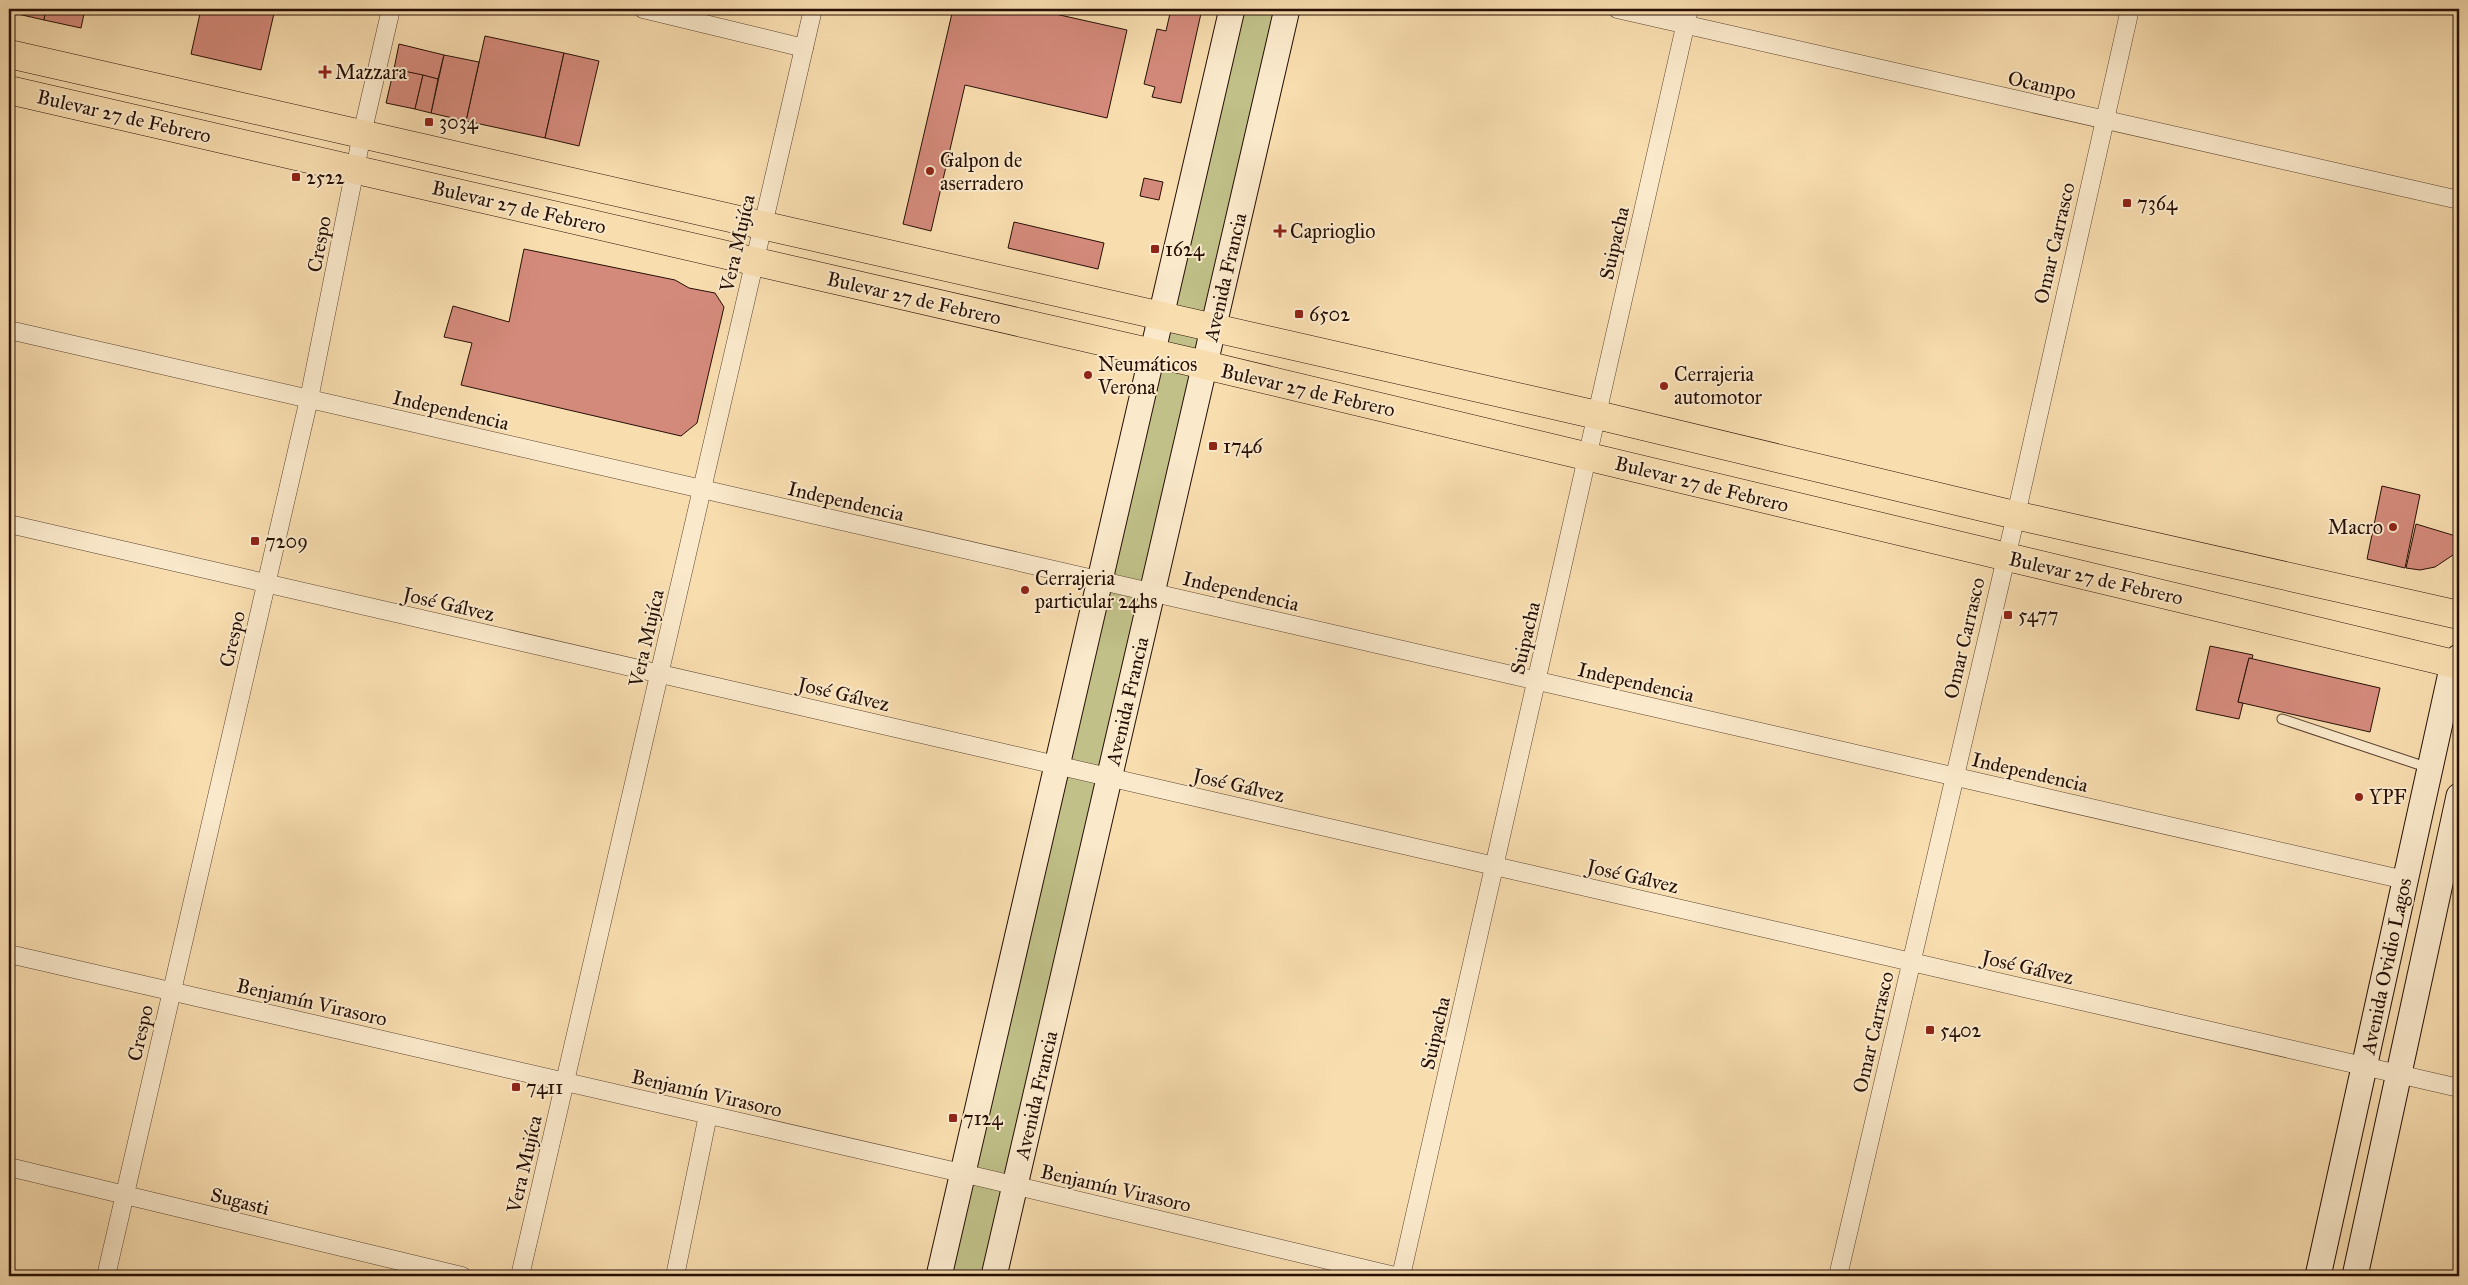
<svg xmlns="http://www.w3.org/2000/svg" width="2468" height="1285" font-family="'IM FELL Great Primer',serif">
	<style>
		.green { fill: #c0c088; stroke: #736846 }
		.building { fill: #d48a7b; stroke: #260f05 }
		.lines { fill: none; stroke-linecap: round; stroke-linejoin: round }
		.lane-casing { stroke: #5a4230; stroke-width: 11 }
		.street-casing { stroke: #5a4230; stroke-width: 19 }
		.secondary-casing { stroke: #260f05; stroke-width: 27 }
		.primary-casing { stroke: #260f05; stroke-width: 29 }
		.lane { stroke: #fae9cb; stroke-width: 9 }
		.street { stroke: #fae9cb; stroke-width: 18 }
		.secondary { stroke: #fae9cb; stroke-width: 25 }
		.primary { stroke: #f8ddaf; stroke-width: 28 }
		.poi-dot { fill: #8f2418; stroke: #fae9cb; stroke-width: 2 }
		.labels { text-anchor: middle; stroke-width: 4; stroke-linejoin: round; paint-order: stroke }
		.poi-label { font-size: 20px; fill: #260f05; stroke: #fae9cb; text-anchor: start }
		.street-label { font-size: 20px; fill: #260f05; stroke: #fae9cb }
	</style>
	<rect width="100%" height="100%" fill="#f8ddaf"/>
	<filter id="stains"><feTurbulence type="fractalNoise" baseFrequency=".004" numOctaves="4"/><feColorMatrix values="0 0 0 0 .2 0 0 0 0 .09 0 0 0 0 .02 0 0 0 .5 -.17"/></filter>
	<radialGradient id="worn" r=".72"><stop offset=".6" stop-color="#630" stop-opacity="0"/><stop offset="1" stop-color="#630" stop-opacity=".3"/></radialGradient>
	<path class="green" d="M1232,9H1287L994,1276H939Z"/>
	<g class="building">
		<path d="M9,9H46L44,20L9,12Z"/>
		<path d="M46,9H85L81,28L44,20Z"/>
		<path d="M201,9H275L261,70L191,54Z"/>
		<path d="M953,9H1033L1127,30L1107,118L965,85L931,231L903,224Z"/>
		<path d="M1171,9H1202L1181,103L1152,97L1155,87L1144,84L1157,29L1166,31Z"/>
		<path d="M485,36L564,53L545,138L466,121Z"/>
		<path d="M399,44L444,55L438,79L394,69Z"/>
		<path d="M564,53L599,61L579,146L545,138Z"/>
		<path d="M444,55L479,62L466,121L431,113Z"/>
		<path d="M394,69L423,75L415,109L386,103Z"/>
		<path d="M423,75L438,79L431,113L415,109Z"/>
		<path d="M1144,178L1163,182L1159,200L1140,196Z"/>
		<path d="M1014,222L1104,243L1098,269L1008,248Z"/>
		<path d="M524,249L675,280L689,288L715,293L724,307L697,423L681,436L461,385L472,343L444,337L453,306L509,322Z"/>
		<path d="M2382,486L2420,495L2405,568L2367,559Z"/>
		<path d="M2416,524L2459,537V551L2435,567L2420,570L2406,568Z"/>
		<path d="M2210,646L2253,655L2252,659L2249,658L2238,702L2243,703L2239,719L2196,710Z"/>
		<path d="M2249,658L2380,688L2370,732L2238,702Z"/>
	</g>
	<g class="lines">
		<g class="lane-casing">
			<path id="lane" d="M2282,719L2429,768"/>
		</g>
		<g class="street-casing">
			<g id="street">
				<path d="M643,9L804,48"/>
				<path d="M1617,9L2459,200"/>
				<path d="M9,330L2405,880"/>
				<path d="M9,524L2459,1088"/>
				<path d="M9,954L992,1180L1395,1276"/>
				<path d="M9,1167L462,1276"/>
				<path d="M106,1276L309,399L362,134L391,9"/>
				<path d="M520,1276L813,9"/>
				<path d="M675,1276L708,1115"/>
				<path d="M1401,1276L1689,9"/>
				<path d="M1838,1276L2013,528L2130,9"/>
			</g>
		</g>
		<g class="secondary-casing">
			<g id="secondary">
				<path d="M939,1276L1232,9"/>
				<path d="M994,1276L1287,9"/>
				<path d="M2318,1276L2453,664L2459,657"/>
				<path d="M2355,1276L2459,796"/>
			</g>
		</g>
		<g class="primary-casing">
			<g id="primary">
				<path d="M9,54L1597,415L2015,515L2459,615"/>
				<path d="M9,90L1205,365L2459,665"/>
			</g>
		</g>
		<use href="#lane" class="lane"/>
		<use href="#street" class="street"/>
		<use href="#secondary" class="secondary"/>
		<use href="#primary" class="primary"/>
	</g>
	<g class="poi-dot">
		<path d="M322.5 64.5h5v5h5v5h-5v5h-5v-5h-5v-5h5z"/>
		<rect x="424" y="117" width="10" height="10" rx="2.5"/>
		<circle cx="930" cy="171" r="5"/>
		<rect x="291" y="172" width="10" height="10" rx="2.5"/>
		<rect x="2122" y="198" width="10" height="10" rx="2.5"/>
		<path d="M1277.5 223.5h5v5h5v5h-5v5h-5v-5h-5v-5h5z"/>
		<rect x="1150" y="244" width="10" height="10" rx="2.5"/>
		<rect x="1294" y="309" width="10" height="10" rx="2.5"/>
		<circle cx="1088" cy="375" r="5"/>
		<circle cx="1664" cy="386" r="5"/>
		<rect x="1208" y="441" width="10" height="10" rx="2.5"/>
		<circle cx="2393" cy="527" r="5"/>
		<rect x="250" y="536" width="10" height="10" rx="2.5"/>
		<circle cx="1025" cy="590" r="5"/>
		<rect x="2003" y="610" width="10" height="10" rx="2.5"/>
		<circle cx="2359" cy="797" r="5"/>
		<rect x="1925" y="1025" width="10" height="10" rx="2.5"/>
		<rect x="511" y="1082" width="10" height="10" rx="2.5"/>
		<rect x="948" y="1113" width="10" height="10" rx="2.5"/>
	</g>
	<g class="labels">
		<g class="poi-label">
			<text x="335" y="79">Mazzara</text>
			<text x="439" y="129">3034</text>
			<text x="940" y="167">Galpon de<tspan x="940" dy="23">aserradero</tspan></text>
			<text x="306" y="184">2522</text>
			<text x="2137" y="210">7364</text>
			<text x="1290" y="238">Caprioglio</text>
			<text x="1165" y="256">1624</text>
			<text x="1309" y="321">6502</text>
			<text x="1098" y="371">Neumáticos<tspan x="1098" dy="23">Verona</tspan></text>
			<text x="1674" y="381">Cerrajeria<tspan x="1674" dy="23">automotor</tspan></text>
			<text x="1223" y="453">1746</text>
			<text x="2383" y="534" text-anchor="end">Macro</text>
			<text x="265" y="548">7209</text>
			<text x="1035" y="585">Cerrajeria<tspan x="1035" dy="23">particular 24hs</tspan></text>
			<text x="2018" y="622">5477</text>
			<text x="2369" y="804">YPF</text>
			<text x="1940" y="1037">5402</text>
			<text x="526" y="1094">7411</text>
			<text x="963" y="1125">7124</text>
		</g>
		<g class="street-label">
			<text transform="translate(2042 85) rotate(13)" y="7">Ocampo</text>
			<text transform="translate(124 116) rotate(13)" y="7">Bulevar 27 de Febrero</text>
			<text transform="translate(519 207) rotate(13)" y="7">Bulevar 27 de Febrero</text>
			<text transform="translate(737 243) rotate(-77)" y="7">Vera Mujíca</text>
			<text transform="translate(1614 243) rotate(-77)" y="7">Suipacha</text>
			<text transform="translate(2054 243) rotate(-77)" y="7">Omar Carrasco</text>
			<text transform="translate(319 244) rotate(-79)" y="7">Crespo</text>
			<text transform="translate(1225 277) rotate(-77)" y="7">Avenida Francia</text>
			<text transform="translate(914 298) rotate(13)" y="7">Bulevar 27 de Febrero</text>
			<text transform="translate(1308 390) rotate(13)" y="7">Bulevar 27 de Febrero</text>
			<text transform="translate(451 410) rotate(13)" y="7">Independencia</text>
			<text transform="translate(1702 484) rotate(14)" y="7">Bulevar 27 de Febrero</text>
			<text transform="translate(846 501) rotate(13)" y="7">Independencia</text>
			<text transform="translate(2096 578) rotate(13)" y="7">Bulevar 27 de Febrero</text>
			<text transform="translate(1241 591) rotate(13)" y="7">Independencia</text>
			<text transform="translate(449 604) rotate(13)" y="7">José Gálvez</text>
			<text transform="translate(646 638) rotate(-77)" y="7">Vera Mujíca</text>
			<text transform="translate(1525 638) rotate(-77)" y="7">Suipacha</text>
			<text transform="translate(1964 638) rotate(-77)" y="7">Omar Carrasco</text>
			<text transform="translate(232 639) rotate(-77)" y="7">Crespo</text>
			<text transform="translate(1636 682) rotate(13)" y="7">Independencia</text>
			<text transform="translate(844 694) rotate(13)" y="7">José Gálvez</text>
			<text transform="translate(1127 701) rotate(-77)" y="7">Avenida Francia</text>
			<text transform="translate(2030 772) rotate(13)" y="7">Independencia</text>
			<text transform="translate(1239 785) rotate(13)" y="7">José Gálvez</text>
			<text transform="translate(1633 876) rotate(13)" y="7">José Gálvez</text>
			<text transform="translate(2386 966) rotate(-78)" y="7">Avenida Ovidio Lagos</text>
			<text transform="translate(2028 967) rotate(13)" y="7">José Gálvez</text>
			<text transform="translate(312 1002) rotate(13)" y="7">Benjamín Virasoro</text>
			<text transform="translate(1873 1032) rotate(-77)" y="7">Omar Carrasco</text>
			<text transform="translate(140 1033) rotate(-77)" y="7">Crespo</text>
			<text transform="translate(1435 1033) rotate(-77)" y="7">Suipacha</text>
			<text transform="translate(707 1093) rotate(13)" y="7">Benjamín Virasoro</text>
			<text transform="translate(1036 1095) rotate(-77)" y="7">Avenida Francia</text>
			<text transform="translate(524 1164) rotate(-77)" y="7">Vera Mujíca</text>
			<text transform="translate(1116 1188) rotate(13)" y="7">Benjamín Virasoro</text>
			<text transform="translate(240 1201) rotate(14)" y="7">Sugasti</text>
		</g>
	</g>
	<rect width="2468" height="1285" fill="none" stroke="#f8ddaf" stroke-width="30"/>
	<rect x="10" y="10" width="2448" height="1265" fill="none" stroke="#260f05" stroke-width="2.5"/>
	<rect x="15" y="15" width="2438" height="1255" fill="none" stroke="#260f05"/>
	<rect width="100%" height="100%" filter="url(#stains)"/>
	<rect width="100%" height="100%" fill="url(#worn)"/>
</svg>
